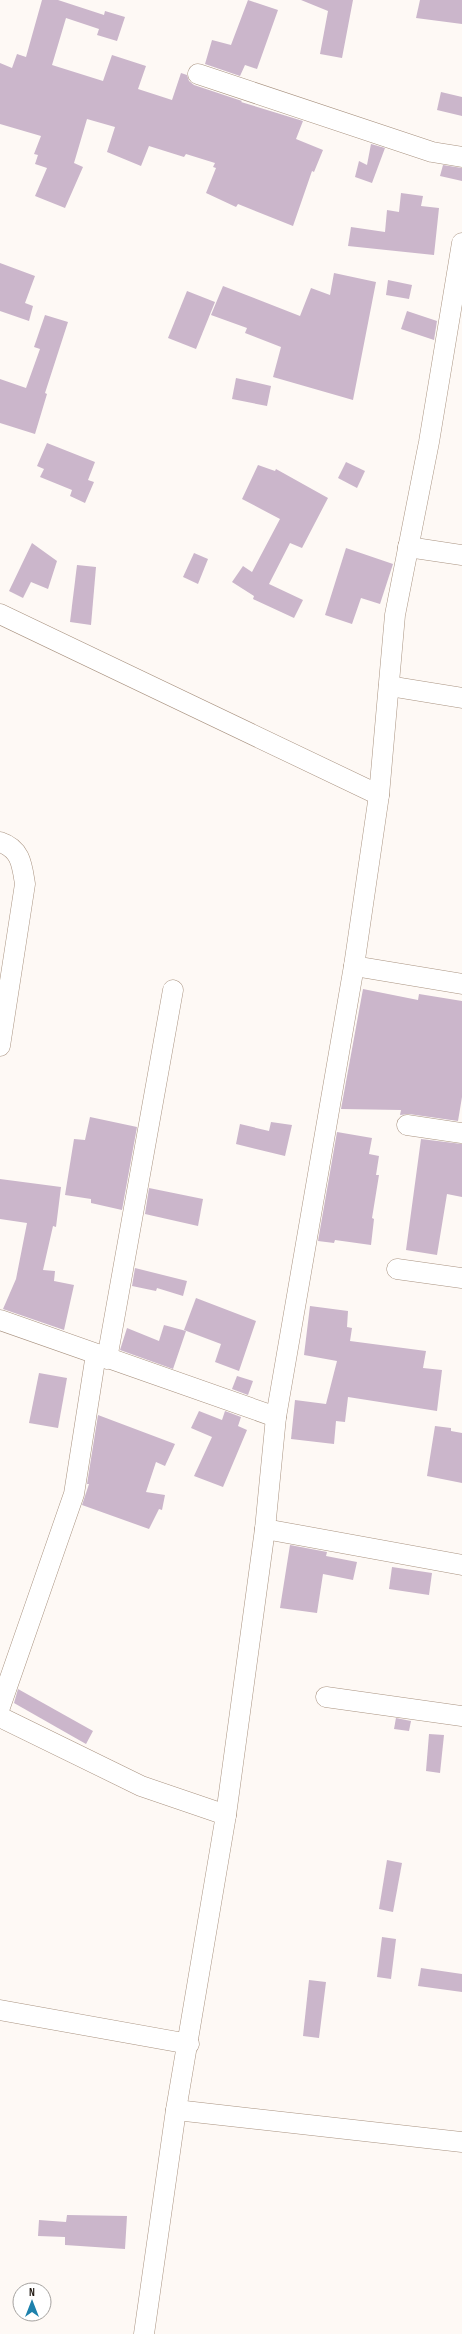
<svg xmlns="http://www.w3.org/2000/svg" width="462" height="2334" font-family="'Sofia Sans Condensed',sans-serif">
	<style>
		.building { fill: #cbb6cb }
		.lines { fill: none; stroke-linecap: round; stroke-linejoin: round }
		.minor-casing { stroke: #a99381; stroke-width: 21 }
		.minor { stroke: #fff; stroke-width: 20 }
	</style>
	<rect width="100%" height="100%" fill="#fef9f5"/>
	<g class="building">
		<path d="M42,0H58L104,15L105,11L125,17L117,41L97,35L99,29L66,18L52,65L103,81L112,55L146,66L138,89L172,100L181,73L187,75L189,81L194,85L242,101L241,102L303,121L296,139L323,150L314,172L312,171L293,226L238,204L236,207L206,193L216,168L213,167L215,163L186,154L184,157L149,146L141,166L107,152L115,127L87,119L74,163L83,167L65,208L35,196L47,168L35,164L38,155L34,154L41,136L0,124V63L12,68L17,54L26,57Z"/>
		<path d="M248,0L278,10L257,69L245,65L240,76L205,64L212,40L231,45Z"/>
		<path d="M301,0H353L342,58L320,54L328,11Z"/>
		<path d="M420,0H462V24L416,18Z"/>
		<path d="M441,92L462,97V116L437,110Z"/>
		<path d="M371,144L385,148L372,183L355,177L359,161L367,165Z"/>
		<path d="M443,165L462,168V181L440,176Z"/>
		<path d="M401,193L423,196L421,206L439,208L434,255L348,246L351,227L385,232L387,210L399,212Z"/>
		<path d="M0,263L35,276L25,303L33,306L29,321L0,311Z"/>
		<path d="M334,273L376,282L353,400L273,377L281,347L245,333L247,328L211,315L223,286L300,316L311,288L330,295Z"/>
		<path d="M388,280L412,285L409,299L386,295Z"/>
		<path d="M187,291L215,302L196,349L168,338Z"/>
		<path d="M407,311L437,321L434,340L401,329Z"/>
		<path d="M45,315L68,322L45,393L47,394L35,434L0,423V379L26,388L40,349L34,347Z"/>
		<path d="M236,378L271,386L267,406L232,399Z"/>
		<path d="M47,443L95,462L88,480L94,482L85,503L70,496L72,490L40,477L44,469L37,466Z"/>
		<path d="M346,462L365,471L357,488L338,478Z"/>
		<path d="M258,465L275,471L276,469L328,498L302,548L290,543L269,584L303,600L294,618L253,599L254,596L232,582L243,566L252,572L280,519L242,499Z"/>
		<path d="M32,543L57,561L48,589L31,582L23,598L9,591Z"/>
		<path d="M346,548L393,564L380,604L361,598L352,624L325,615Z"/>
		<path d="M194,553L208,559L198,584L183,577Z"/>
		<path d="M77,565L96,567L91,625L70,622Z"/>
		<path d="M363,989L418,1000L419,994L462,1001V1097L458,1121L409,1114L400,1115L401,1110L341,1109Z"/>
		<path d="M90,1117L137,1127L122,1210L91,1203V1199L65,1195L74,1139L85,1140Z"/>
		<path d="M271,1122L292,1125L285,1156L236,1144L240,1124L269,1131Z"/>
		<path d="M337,1132L372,1138L369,1154L379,1156L376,1175H379L372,1218L374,1219L371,1245L335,1240L334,1243L318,1241Z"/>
		<path d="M421,1139L462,1144V1197L447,1194L437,1255L406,1250Z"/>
		<path d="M0,1179L61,1187L56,1227L53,1226L43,1270L55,1271L54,1281L74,1285L64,1330L3,1309L16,1279L27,1223L0,1219Z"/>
		<path d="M149,1188L203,1199L198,1226L145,1214Z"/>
		<path d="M135,1268L187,1281L183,1296L157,1288L156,1291L132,1286Z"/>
		<path d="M196,1298L256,1321L239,1371L215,1362L221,1344L184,1330Z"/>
		<path d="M310,1306L348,1311L347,1327L352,1328L350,1341L426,1351L423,1368L442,1370L437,1411L348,1397L345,1422L336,1421L334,1444L291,1439L295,1400L326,1404L337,1361L304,1355Z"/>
		<path d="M164,1325L186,1331L173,1369L120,1350L127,1328L159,1341Z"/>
		<path d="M39,1373L67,1378L58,1428L29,1423Z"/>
		<path d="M237,1376L253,1381L248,1395L232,1389Z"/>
		<path d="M199,1411L222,1420L225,1411L241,1417L238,1426L247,1430L223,1487L194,1476L212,1437L191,1428Z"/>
		<path d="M98,1415L175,1444L165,1466L156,1462L146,1492L165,1495L162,1510L159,1509L149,1529L82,1505L89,1484H87Z"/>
		<path d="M435,1426L451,1428V1431L462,1433V1483L427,1476Z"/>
		<path d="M290,1545L327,1552L326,1556L357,1562L353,1580L323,1574L317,1613L280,1608Z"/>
		<path d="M392,1567L432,1573L429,1595L389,1589Z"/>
		<path d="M18,1689L93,1731L86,1744L14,1703Z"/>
		<path d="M396,1718L411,1721L409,1731L394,1729Z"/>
		<path d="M429,1734L444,1735L440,1773L426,1771Z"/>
		<path d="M387,1860L402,1863L393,1912L379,1909Z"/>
		<path d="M382,1937L396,1939L391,1979L377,1977Z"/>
		<path d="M421,1968L462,1974V1992L418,1986Z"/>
		<path d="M309,1980L326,1982L319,2038L303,2036Z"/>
		<path d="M67,2215L127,2216L125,2249L65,2245V2237L38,2236L39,2220L66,2222Z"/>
	</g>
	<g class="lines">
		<g class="minor-casing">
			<g id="minor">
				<path d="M198,74L432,152L462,157"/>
				<path d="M408,547L462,555"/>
				<path d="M0,614L379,795"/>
				<path d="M389,686L462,698"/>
				<path d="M0,842C21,849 22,865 25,884L0,1046"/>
				<path d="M354,966L462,984"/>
				<path d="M407,1125L462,1133"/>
				<path d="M397,1269L462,1278"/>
				<path d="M0,1320L276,1417"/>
				<path d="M107,1359L173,990"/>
				<path d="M265,1529L462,1565"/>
				<path d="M326,1697L462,1716"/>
				<path d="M0,1707L74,1494L96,1354"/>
				<path d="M0,1717L141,1786L226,1815"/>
				<path d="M0,2010L189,2044"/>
				<path d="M176,2110L462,2142"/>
				<path d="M144,2334L176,2110L226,1815L265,1529L276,1417L354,966L379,795L395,615L429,442L462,243"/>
			</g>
		</g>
		<use href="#minor" class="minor"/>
	</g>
	<g transform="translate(32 2302)"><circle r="19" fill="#ffffff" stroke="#a5a29f"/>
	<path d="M0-3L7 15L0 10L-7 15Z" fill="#1d81ac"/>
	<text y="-6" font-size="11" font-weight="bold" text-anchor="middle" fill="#1f1710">N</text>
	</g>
</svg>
